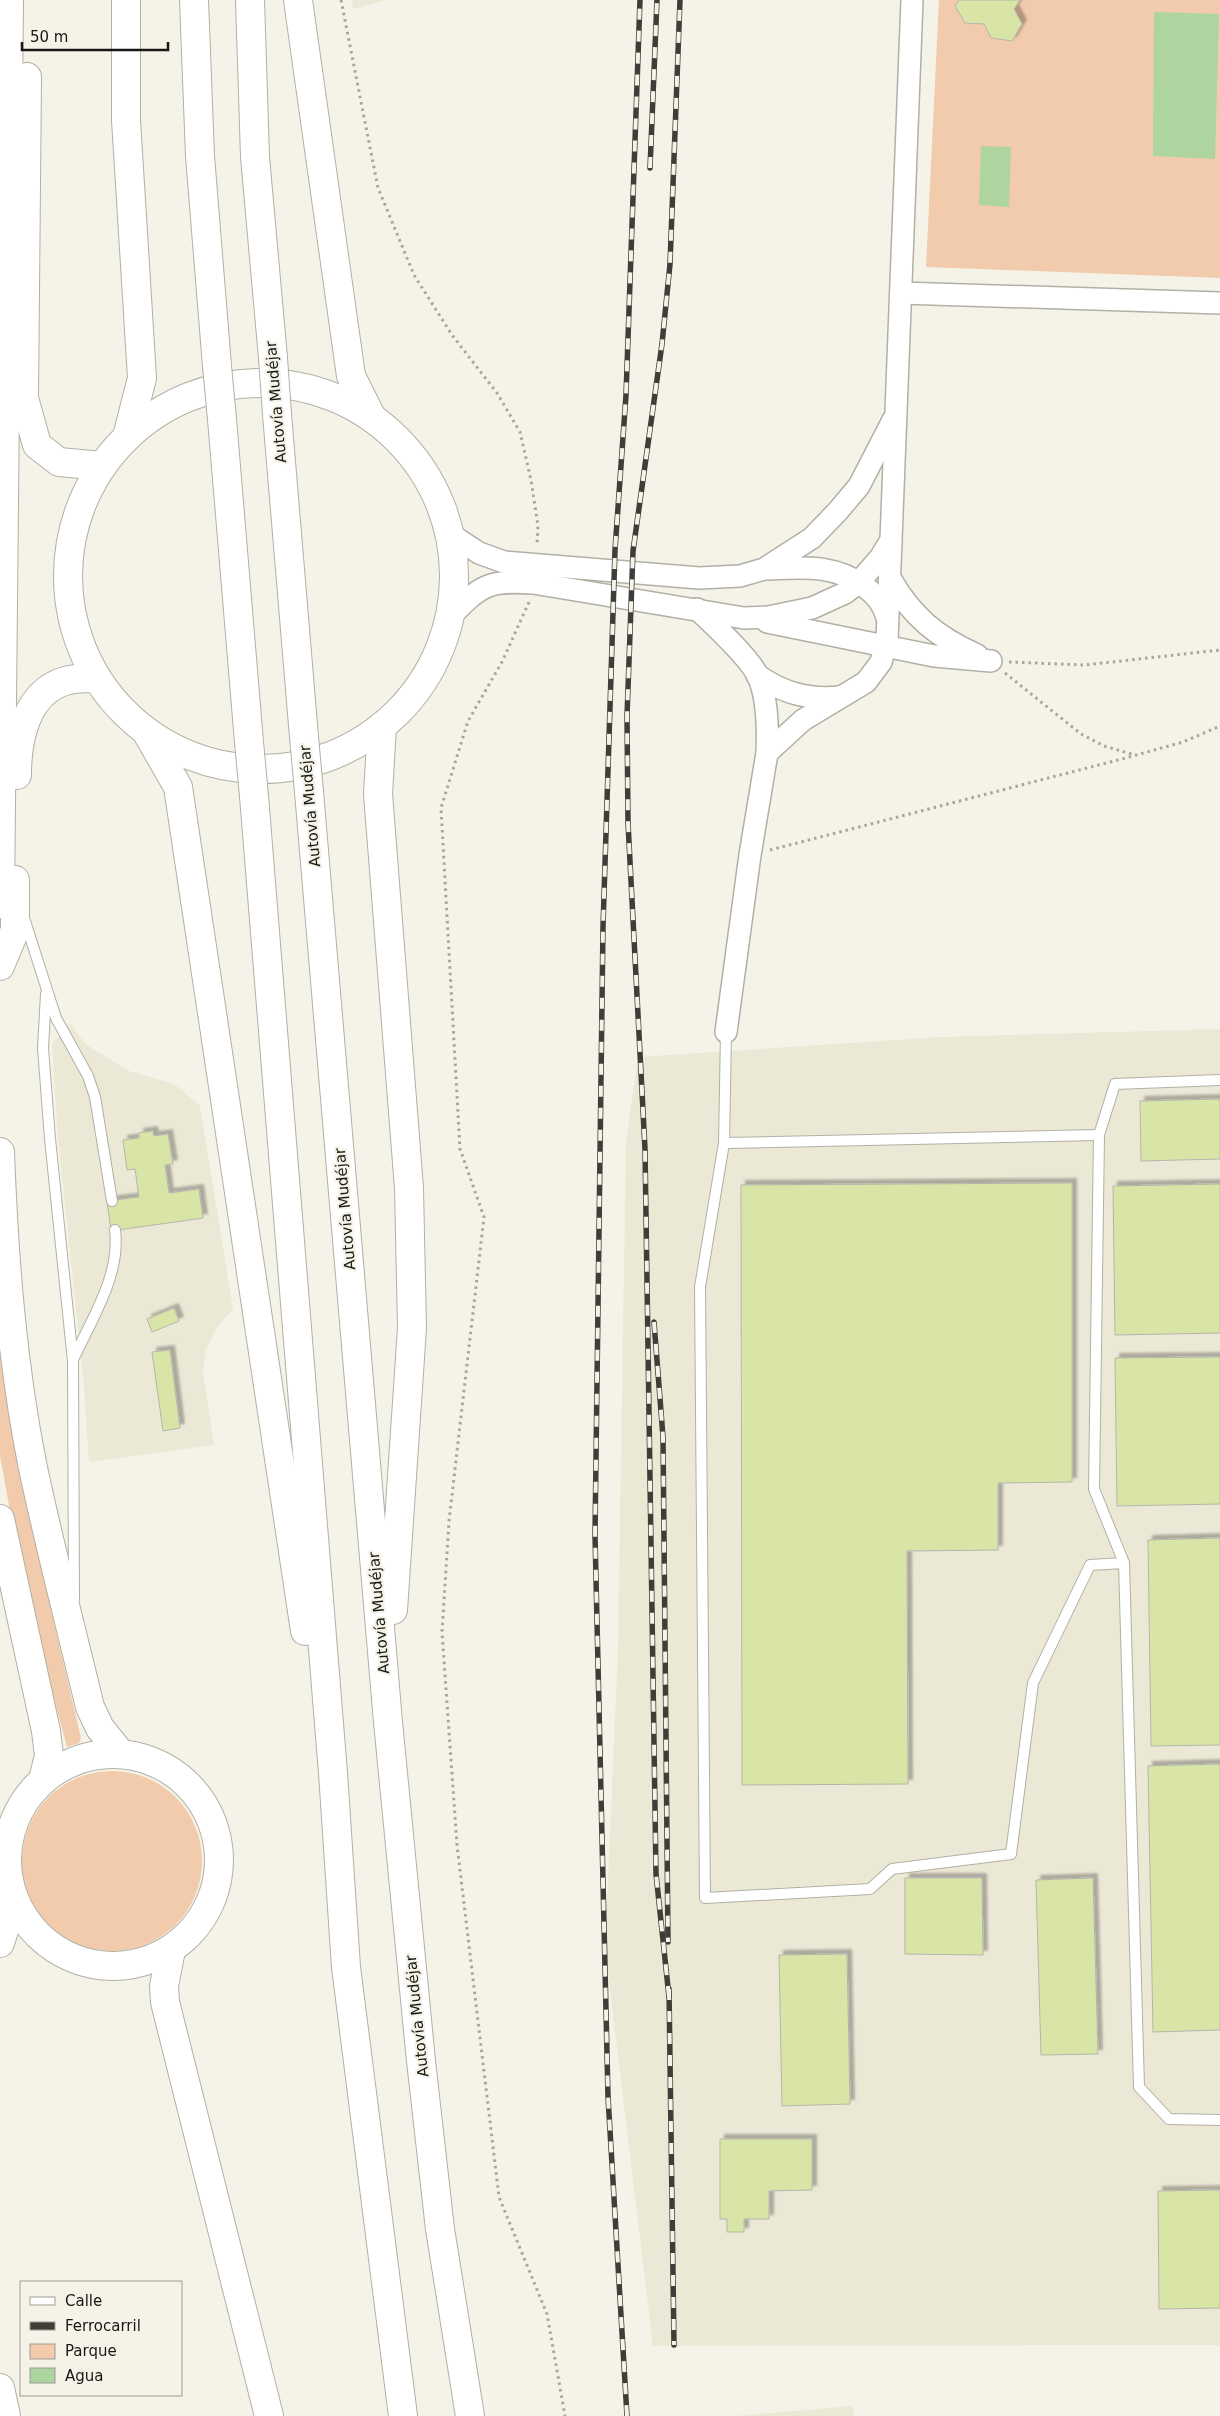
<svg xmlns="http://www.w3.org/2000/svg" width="1220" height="2416" font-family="'DejaVu Sans',sans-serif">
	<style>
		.built { fill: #ebe8d6 }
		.green { fill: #f2cbac }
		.water { fill: #aed49f }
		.building { fill: #d8e5a6; stroke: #b4b6ac; filter: url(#shadow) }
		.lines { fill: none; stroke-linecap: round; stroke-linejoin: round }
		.lane-casing { stroke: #b2b0a5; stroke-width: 12 }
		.street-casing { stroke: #b2b0a5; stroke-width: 24 }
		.highway-casing { stroke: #b2b0a5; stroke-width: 30 }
		.path { stroke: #a7a59d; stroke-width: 3; stroke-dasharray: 2.5 4; stroke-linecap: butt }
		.lane { stroke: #fff; stroke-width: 10 }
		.street { stroke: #fff; stroke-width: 21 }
		.highway { stroke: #fff; stroke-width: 28 }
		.rail-casing { stroke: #3e3d38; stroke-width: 5.5 }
		.rail { stroke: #f5f3e8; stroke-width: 4; stroke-dasharray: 11; stroke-linecap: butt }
		.highway-bridge-casing { stroke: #b2b0a5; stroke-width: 30; stroke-linecap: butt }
		.highway-bridge { stroke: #fff; stroke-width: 28 }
		.labels { text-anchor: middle; stroke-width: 4.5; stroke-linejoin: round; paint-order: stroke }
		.street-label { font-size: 15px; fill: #181714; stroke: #f5f3e8 }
	</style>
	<defs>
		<filter id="shadow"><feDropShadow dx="4.5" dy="-4.5" stdDeviation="1" flood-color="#0004"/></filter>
	</defs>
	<rect width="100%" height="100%" fill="#f5f3e8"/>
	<g class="built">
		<path d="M352,0H386L353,9Z"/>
		<path d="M70,1023L85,1044L129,1071L174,1084L200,1106L233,1309L218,1326L206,1349L203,1372L214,1445L89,1462L83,1375L58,1138L52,1045Z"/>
		<path d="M1220,1029V2345L653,2346L605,1948L618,1651L626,1142L638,1057L942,1037Z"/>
		<path d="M853,2406L854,2416H735Z"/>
	</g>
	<g class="green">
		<path d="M939,0H1220V278L926,267Z"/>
		<path d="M0,1296L51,1610L81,1738L79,1743L67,1747L37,1635L10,1511L0,1456Z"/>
		<circle cx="112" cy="1861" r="90"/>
	</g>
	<g class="water">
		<path d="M1154,12L1219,14L1215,159L1153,156Z"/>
		<path d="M981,146L1011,147L1009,207L979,205Z"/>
	</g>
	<g class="building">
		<path d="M959,0H1020L1014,9L1022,24L1012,41L991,38L984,24L965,23L955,6Z"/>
		<path d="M1220,1099V1159L1141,1161L1140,1101Z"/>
		<path d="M153,1131L154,1136L168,1134L173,1164L165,1165L169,1193L199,1189L203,1218L111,1231L107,1201L139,1197L135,1169L127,1170L123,1140L139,1138V1133Z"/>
		<path d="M1072,1183V1482L998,1483V1550L907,1551L908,1784L742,1785L741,1185Z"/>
		<path d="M1220,1184V1333L1115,1335L1113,1186Z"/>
		<path d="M174,1308L179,1321L152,1332L147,1319Z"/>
		<path d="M170,1350L180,1428L163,1431L152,1352Z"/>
		<path d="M1220,1357V1504L1117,1506L1115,1358Z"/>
		<path d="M1220,1538V1745L1151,1746L1148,1540Z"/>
		<path d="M1220,1764V2030L1153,2032L1148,1766Z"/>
		<path d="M905,1878H982L983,1955L905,1954Z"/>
		<path d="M1093,1878L1098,2054L1041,2055L1036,1880Z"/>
		<path d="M847,1954L850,2104L782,2106L779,1955Z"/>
		<path d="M720,2139H812V2190L769,2191V2219H744V2232H727V2219H720Z"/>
		<path d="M1220,2190V2308L1159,2309L1158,2191Z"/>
	</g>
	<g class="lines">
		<g class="lane-casing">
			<g id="lane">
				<path d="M25,921L56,1018L88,1076L95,1097L112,1201"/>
				<path d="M46,994L43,1048L50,1139L73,1361L74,1599"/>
				<path d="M726,1032L724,1143L1099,1135"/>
				<path d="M1220,1080L1115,1084L1099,1135L1094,1489L1124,1563L1139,2087L1169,2119L1220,2120"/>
				<path d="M724,1143L700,1287L705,1898L870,1889L892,1869L1011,1854L1033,1683L1090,1565L1124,1563"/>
				<path d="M73,1360C91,1320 121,1275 115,1230"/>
			</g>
		</g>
		<g class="street-casing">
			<g id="street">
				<path d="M901,293L1220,303"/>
				<path d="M450,534L479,553L504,562L699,578L740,576L764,569L812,538L838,511L859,486L893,420"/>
				<path d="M765,569C801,568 834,563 865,587C876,595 884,604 887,618"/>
				<path d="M890,578C912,617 937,637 977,655"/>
				<path d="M697,609C713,624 749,657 758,676C768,698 768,729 767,753L750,855L726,1032"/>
				<path d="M450,617C481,585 488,580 533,583L744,618L768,617L812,608L845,593L859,582L880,558L891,540L912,0"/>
				<path d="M767,622L934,656L991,661"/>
				<path d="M757,675C783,693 808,700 839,697"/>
				<path d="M767,753L803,720L866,682L881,662L887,640L891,541"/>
			</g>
		</g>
		<g class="highway-casing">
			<g id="highway">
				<path d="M126,0V120L142,378L127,437"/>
				<path d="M194,0L200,156L217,366"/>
				<path d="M250,0L255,157L273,358"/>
				<path d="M298,0L351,376L371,416"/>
				<path d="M27,77L24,398L37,445L59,462L102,466"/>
				<circle cx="261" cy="576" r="193"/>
				<path d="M277,414L304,737"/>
				<path d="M222,419L249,742"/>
				<path d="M382,726L378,794L409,1188L412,1328L393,1610"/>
				<path d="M147,733L178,787L305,1631"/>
				<path d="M17,775C17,739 26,693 65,681C75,678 87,678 96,678"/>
				<path d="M309,792L388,1722L421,2061L440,2229L470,2416"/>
				<path d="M254,796L333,1773L346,1967L403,2416"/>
				<path d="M0,904L9,0"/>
				<path d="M0,966L15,930V880"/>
				<path d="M0,1152C4,1258 12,1364 33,1468C50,1548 71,1628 90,1707L100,1728L121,1754"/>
				<path d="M0,1519L46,1731L49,1756L43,1780"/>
				<circle cx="113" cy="1860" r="106"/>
				<path d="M0,1943L14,1899"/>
				<path d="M171,1950L164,1986L165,2002L269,2416"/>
				<path d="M0,2388L6,2416"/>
			</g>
		</g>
		<g class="path">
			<path d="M341,0L378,188L414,275L452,335L497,393L520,432L531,480L538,526L537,544"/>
			<path d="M529,602L502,662L468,721L441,808L460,1149L484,1217L449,1521L442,1632L457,1845L499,2197L547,2314L565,2416"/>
			<path d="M1009,662L1085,665L1220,650"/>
			<path d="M1005,673L1081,734L1104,746L1135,755"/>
			<path d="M770,850L1122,759L1183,742L1220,726"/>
		</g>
		<use href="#lane" class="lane"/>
		<use href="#street" class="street"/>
		<use href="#highway" class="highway"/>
		<g class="rail-casing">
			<g id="rail">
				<path d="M650,168L657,0"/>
				<path d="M654,1322L663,1437L668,1942"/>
				<path d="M669,1989L674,2345"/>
				<path d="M669,1997L656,1874L645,1149L628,823L627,716L633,551L662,344L670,264L680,0"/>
				<path d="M627,2416L608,2097L595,1535L603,927L615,550L626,395L640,0"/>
			</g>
		</g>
		<use href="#rail" class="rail"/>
		<g class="highway-bridge-casing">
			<g id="highway-bridge">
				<path d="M273,358L277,414"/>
				<path d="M217,366L222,419"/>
				<path d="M304,737L309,792"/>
				<path d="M249,742L254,796"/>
			</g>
		</g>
		<use href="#highway-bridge" class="highway-bridge"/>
	</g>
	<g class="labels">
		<g class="street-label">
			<text transform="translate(276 402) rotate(-95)" y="5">Autovía Mudéjar</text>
			<text transform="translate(310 806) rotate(-95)" y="5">Autovía Mudéjar</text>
			<text transform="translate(345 1209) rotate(-95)" y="5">Autovía Mudéjar</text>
			<text transform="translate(379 1613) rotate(-95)" y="5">Autovía Mudéjar</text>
			<text transform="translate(417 2016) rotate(-96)" y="5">Autovía Mudéjar</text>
		</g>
	</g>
	<rect x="20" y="2281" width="162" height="115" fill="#f5f3e8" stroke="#9d9b93"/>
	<rect x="30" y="2297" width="25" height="8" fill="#ffffff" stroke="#9d9b93"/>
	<text x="65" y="2306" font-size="15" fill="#181714">Calle</text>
	<rect x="30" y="2322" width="25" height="8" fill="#3e3d38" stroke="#9d9b93"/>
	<text x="65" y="2331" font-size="15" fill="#181714">Ferrocarril</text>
	<rect x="30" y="2344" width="25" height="15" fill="#f2cbac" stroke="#9d9b93"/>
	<text x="65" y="2356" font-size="15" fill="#181714">Parque</text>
	<rect x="30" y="2368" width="25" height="15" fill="#aed49f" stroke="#9d9b93"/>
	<text x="65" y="2381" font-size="15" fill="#181714">Agua</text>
	<path d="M22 42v8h146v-8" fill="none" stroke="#181714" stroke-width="2.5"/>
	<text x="30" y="42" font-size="15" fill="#181714" stroke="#f5f3e8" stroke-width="4" paint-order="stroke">50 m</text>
</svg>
